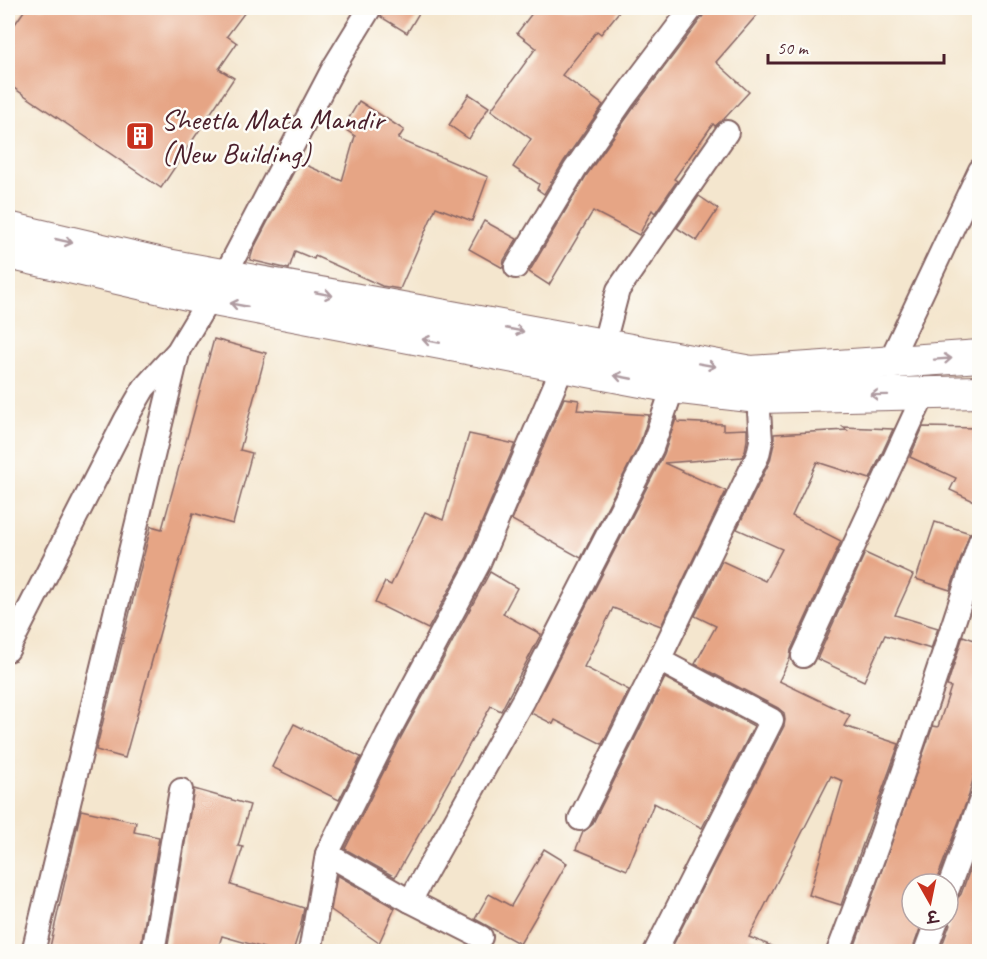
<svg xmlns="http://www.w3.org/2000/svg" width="987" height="959" font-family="Caveat,'Playpen Sans Deva',sans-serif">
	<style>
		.building { fill: #e6a585 }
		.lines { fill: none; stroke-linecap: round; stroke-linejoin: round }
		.minor-casing { stroke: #866564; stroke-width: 26 }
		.secondary-casing { stroke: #866564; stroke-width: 34 }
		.minor { stroke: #fff; stroke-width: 22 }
		.secondary { stroke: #fff; stroke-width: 32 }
		.oneway { stroke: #ae9aa0 }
		.labels { text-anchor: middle; stroke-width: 5; stroke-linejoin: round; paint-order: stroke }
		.poi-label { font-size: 30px; fill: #4a1f2b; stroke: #fdfcf7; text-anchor: start }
	</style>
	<rect width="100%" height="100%" fill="#fdfcf7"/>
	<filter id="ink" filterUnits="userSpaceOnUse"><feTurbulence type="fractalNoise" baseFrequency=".0167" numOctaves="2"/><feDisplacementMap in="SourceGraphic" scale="12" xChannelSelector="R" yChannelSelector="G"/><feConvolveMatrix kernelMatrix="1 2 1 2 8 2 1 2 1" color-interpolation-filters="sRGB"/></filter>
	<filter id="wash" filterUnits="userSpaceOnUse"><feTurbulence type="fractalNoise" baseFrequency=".008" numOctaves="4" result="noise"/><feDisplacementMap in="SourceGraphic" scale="24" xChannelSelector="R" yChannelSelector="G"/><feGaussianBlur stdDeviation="1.35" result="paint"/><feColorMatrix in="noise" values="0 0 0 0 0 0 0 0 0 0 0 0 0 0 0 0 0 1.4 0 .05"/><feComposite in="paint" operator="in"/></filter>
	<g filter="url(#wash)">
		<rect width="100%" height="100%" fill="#f4e6ce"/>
		<g id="blocks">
			<g class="building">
				<path d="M26,8H248L227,36L237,43L219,69L234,78L161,188L8,84V34Z"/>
				<path d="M383,8H422L407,33L381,17Z"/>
				<path d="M536,8H622L601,34L597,31L562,75L603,105L564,161L544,194L537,189L539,184L513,167L531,139L491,110L536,48L517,33Z"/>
				<path d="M705,8H763L716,62L749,92L724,119L715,126L713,124L674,179L677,181L655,213L652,210L639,235L593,211L549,285L529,272L586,176L635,106L703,16Z"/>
				<path d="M469,94L489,107L469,139L449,125Z"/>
				<path d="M359,101L404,130L398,139L488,177L472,221L436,207L400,289L382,286L315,256L314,259L295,251L289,269L250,260L253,250L299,162L342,181L355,136L343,128Z"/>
				<path d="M699,196L718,209L697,241L677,228Z"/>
				<path d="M484,221L517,239L504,260L503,268L469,249Z"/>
				<path d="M214,339L266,353L240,450L252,453L233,524L193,513L125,758L96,750L151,526L162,529Z"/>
				<path d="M564,398L579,400L577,410L649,415L640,443L581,558L512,520Z"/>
				<path d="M677,416L678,422L723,424V430L747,429V440L745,451L742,457L664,463L726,491L661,626L613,608L584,667L629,690L602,744L555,720L553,724L531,713L664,454Z"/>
				<path d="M843,427L893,429L870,479L817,462L792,516L841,541L791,650L790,658L779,681L850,715L844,726L899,744L841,905L809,895L843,781L831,776L749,937L784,951H670L784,726L785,720L784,713L778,708L695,664L716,626L695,616L722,561L765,581L782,549L737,529L770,461L774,444V434L847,430Z"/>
				<path d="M923,427L980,428V504L950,490L956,478L910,457Z"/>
				<path d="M469,434L515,444L467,557L428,629L375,603L385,582L391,585L425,512L443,520Z"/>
				<path d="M935,522L970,533L950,590L916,579Z"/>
				<path d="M865,553L913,575L895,615L938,628L931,649L885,635L864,681L817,659Z"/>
				<path d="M490,572L517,588L503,614L541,634L501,711L491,706L395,877L345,849L399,741Z"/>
				<path d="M963,636L980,642V753L969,795L935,884H912V920H923L912,951H853L933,726L938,727L951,687L947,686Z"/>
				<path d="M665,678L754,726L702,828L654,803L627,870L576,849L583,832L592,825Z"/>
				<path d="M294,724L361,757L339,800L272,767Z"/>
				<path d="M194,789L250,805L238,846L243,847L231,885L304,908L300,929L293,951H274L222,936L217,951H167Z"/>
				<path d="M81,810L136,822L134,832L159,837L140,951H72L50,947Z"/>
				<path d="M980,842V951H940L950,924L949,902L956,900L961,894Z"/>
				<path d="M544,849L567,863L520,944L475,919L489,894L511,906Z"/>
				<path d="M337,875L395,908L379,943L331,910Z"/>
			</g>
		</g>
	</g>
	<g filter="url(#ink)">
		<use href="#blocks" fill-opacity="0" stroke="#866564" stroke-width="1.5"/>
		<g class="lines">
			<g class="minor-casing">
				<g id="minor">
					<path d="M516,267L575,169L624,98L692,8"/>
					<path d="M225,275L335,65L370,8"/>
					<path d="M603,347L618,290L727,132"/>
					<path d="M889,363L980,170"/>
					<path d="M8,650L126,419L144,388L176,353"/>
					<path d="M803,656L924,394"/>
					<path d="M580,819L659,660"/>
					<path d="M327,854L410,901L481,937"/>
					<path d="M948,889L980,802"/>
					<path d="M410,901L523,700L652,448L673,387"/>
					<path d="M33,952L179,349L209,299"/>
					<path d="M153,952L181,790"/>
					<path d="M310,952L327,854L387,735L479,563L563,366"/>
					<path d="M655,952L772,720L659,660L758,455L761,441L758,397"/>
					<path d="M838,952C890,816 936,679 980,541"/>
					<path d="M925,952L937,920"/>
				</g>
			</g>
			<g class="secondary-casing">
				<g id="secondary">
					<path d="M8,228L167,265L751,372L980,356"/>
					<path d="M8,253L209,299L673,387L758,397L980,392"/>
				</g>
			</g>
			<use href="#minor" class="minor"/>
			<use href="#secondary" class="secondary"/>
		</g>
		<defs><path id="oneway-shaft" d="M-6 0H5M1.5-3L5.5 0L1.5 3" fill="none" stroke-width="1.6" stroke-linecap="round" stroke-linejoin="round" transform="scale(1.5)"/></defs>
		<g class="oneway">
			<use href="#oneway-shaft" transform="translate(64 241) rotate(13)"/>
			<use href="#oneway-shaft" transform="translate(324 294) rotate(11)"/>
			<use href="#oneway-shaft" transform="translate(239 305) rotate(-169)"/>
			<use href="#oneway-shaft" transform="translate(515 330) rotate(11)"/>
			<use href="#oneway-shaft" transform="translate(431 341) rotate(-169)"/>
			<use href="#oneway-shaft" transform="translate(943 359) rotate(-4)"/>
			<use href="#oneway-shaft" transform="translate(707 365) rotate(10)"/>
			<use href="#oneway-shaft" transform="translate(623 377) rotate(-169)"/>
			<use href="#oneway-shaft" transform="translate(879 395) rotate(179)"/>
		</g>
	</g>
	<defs>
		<g id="building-square" transform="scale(1.5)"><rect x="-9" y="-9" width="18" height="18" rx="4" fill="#c8321e" stroke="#fdfcf7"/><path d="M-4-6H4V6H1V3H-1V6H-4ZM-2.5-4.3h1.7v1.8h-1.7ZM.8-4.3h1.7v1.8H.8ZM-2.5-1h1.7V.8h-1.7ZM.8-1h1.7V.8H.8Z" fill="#fff"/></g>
	</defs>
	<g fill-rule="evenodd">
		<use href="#building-square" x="140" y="136"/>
	</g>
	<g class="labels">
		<g class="poi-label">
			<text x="161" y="129">Sheetla Mata Mandir<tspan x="161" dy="34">(New Building)</tspan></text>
		</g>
	</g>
	<rect width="987" height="959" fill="none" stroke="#fdfcf7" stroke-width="30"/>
	<g transform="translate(930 902) rotate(171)"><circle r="28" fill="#fdfcf7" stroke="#b5a4a5" stroke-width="1.5"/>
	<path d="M0-4.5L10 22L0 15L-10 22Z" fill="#c8321e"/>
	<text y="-9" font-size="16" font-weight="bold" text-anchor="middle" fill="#4a1f2b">उ</text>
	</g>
	<path d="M768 54v9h176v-9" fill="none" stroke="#4a1f2b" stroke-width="3"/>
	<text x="777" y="54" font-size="18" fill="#4a1f2b" stroke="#fdfcf7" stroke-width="4.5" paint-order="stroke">50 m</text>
</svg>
